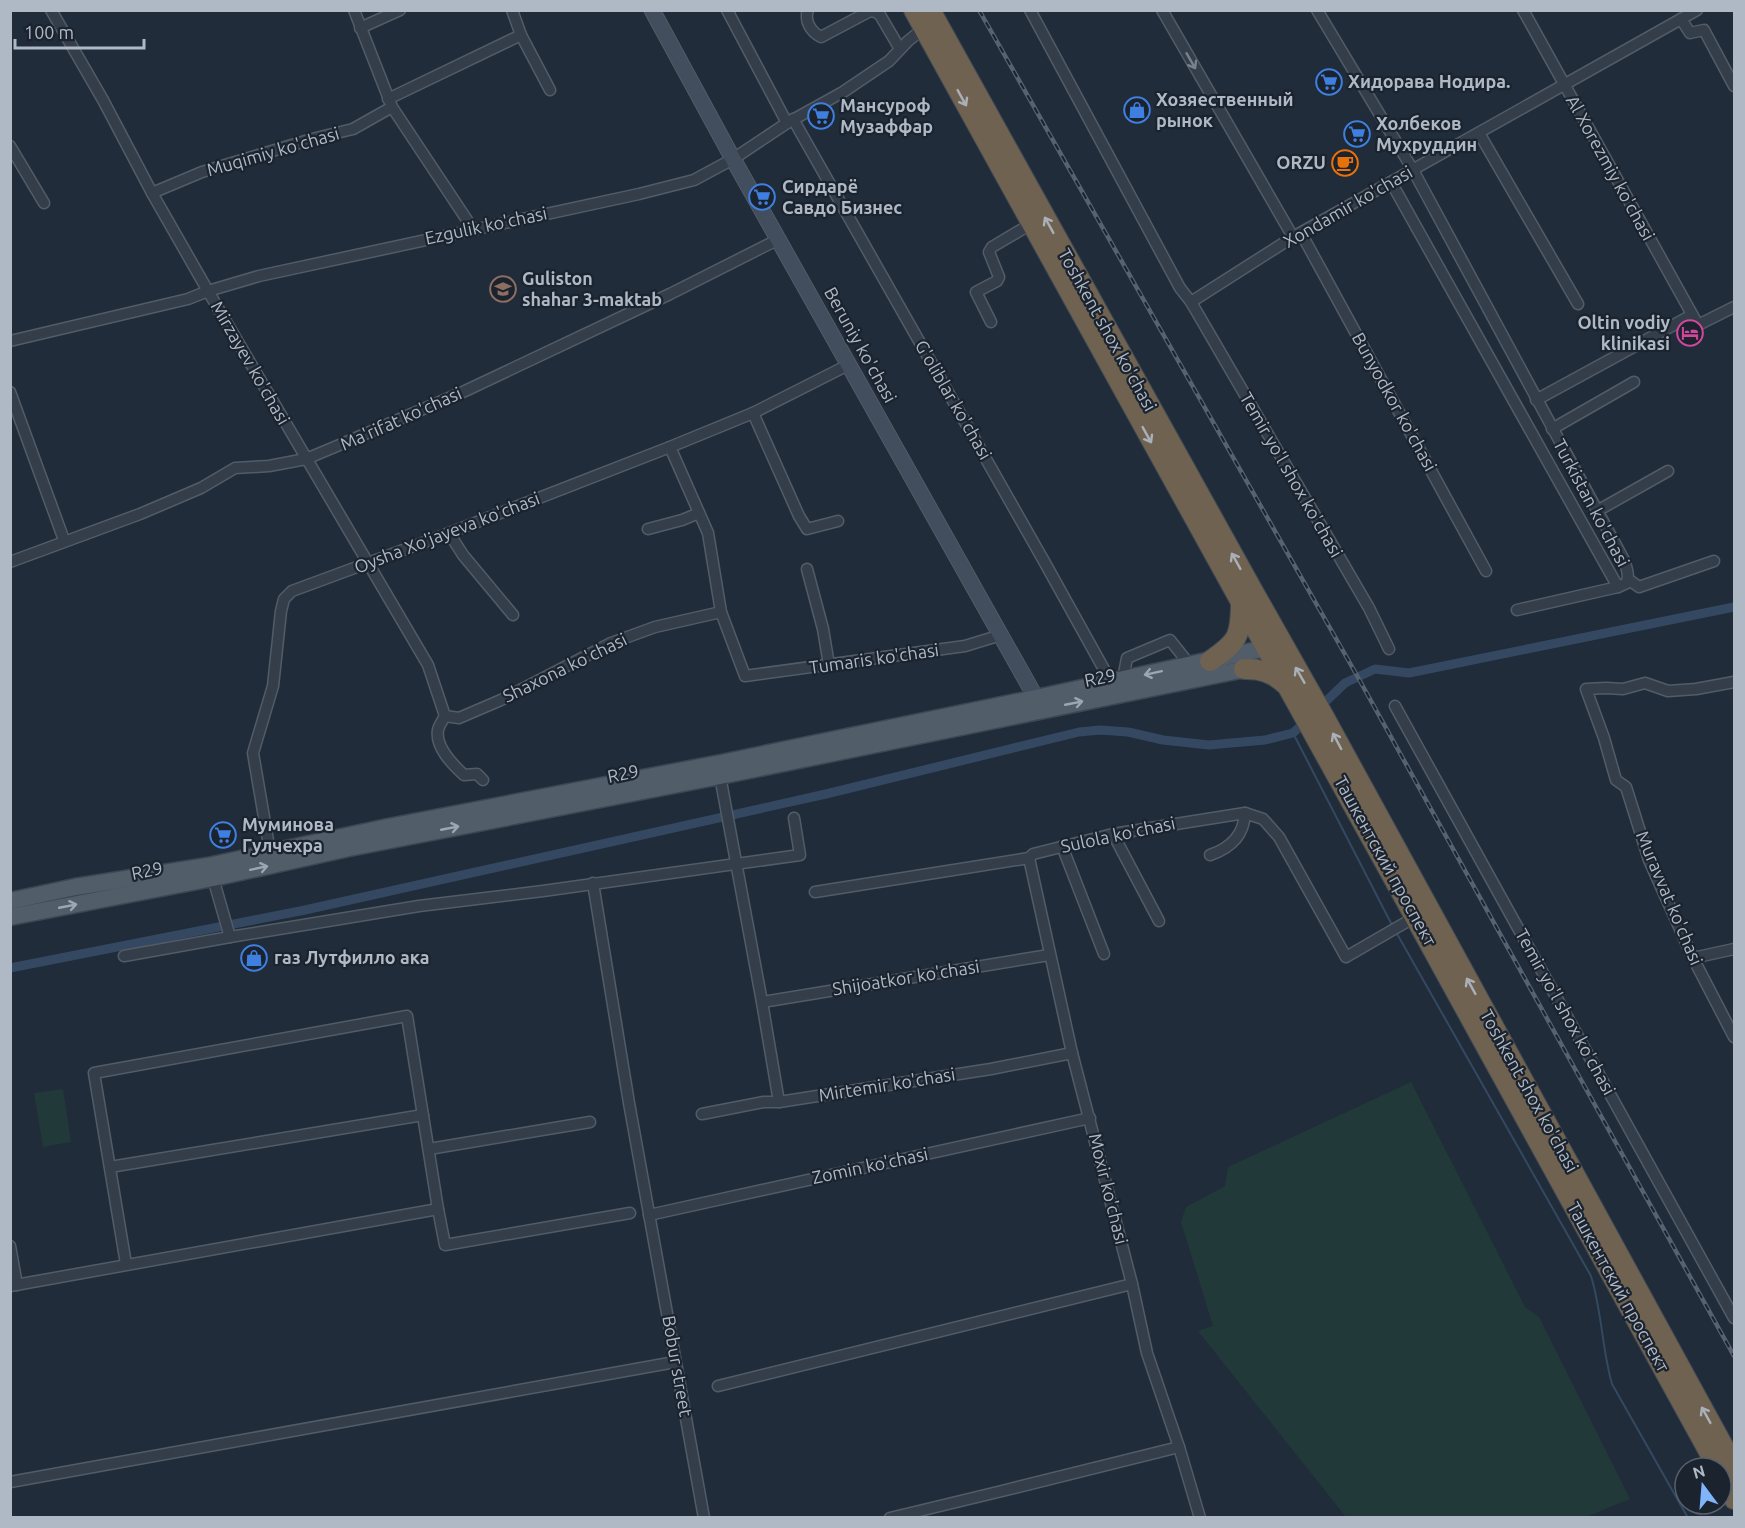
<svg xmlns="http://www.w3.org/2000/svg" width="1745" height="1528" font-family="Ubuntu,sans-serif">
	<style>
		.green { fill: #22393a }
		.lines { fill: none; stroke-linecap: round; stroke-linejoin: round }
		.stream { stroke: #344961; stroke-width: 2 }
		.canal { stroke: #344961; stroke-width: 9 }
		.street-casing { stroke: #525c67; stroke-width: 13 }
		.secondary-casing { stroke: #525c67; stroke-width: 17 }
		.primary-casing { stroke: #3d4753; stroke-width: 19 }
		.highway-casing { stroke: #3f4954; stroke-width: 22 }
		.street { stroke: #343e4a; stroke-width: 10 }
		.secondary { stroke: #424d5d; stroke-width: 15 }
		.primary { stroke: #525d6a; stroke-width: 16 }
		.highway { stroke: #706251; stroke-width: 20 }
		.rail-casing { stroke: #566271; stroke-width: 4.5 }
		.rail { stroke: #1a232e; stroke-width: 2; stroke-dasharray: 7; stroke-linecap: butt }
		.oneway { stroke: #78828e }
		.oneway2 { stroke: #a9b0ba }
		.oneway3 { stroke: #9ca7b4 }
		.labels { text-anchor: middle; stroke-width: 4.5; stroke-linejoin: round; paint-order: stroke }
		.poi-label { font-size: 18px; font-weight: bold; fill: #afb9c6; stroke: #1a232e; text-anchor: start }
		.street-label { font-size: 18px; fill: #afb9c6; stroke: #1a232e }
	</style>
	<rect width="100%" height="100%" fill="#202c39"/>
	<g class="green">
		<path d="M1411,1082L1525,1307L1539,1317L1630,1499L1586,1517H1346L1198,1331L1213,1326L1181,1222L1186,1207L1225,1186L1228,1167Z"/>
		<path d="M63,1089L71,1142L43,1147L34,1093Z"/>
	</g>
	<g class="lines">
		<g class="stream">
			<path d="M1293,733L1392,925"/>
			<path d="M1396,932L1591,1276C1602,1312 1602,1349 1612,1384L1688,1518"/>
		</g>
		<g class="canal">
			<path d="M1319,708L1345,683L1375,669L1409,673L1734,607"/>
			<path d="M10,968L305,910L826,794L1079,732L1100,730L1128,732L1163,740L1209,745L1265,740L1293,733L1307,720"/>
		</g>
		<g class="street-casing">
			<g id="street">
				<path d="M51,10L103,100L152,193L208,291L428,665L445,716"/>
				<path d="M354,10L392,107L473,229"/>
				<path d="M512,10L521,35L550,90"/>
				<path d="M727,10L787,123"/>
				<path d="M808,10C804,21 811,32 821,37L870,11L876,12L880,15L900,49"/>
				<path d="M1030,10L1180,288L1191,302L1369,608L1389,649"/>
				<path d="M1162,10L1293,237"/>
				<path d="M1317,10L1413,170L1624,560C1627,569 1629,574 1627,583L1618,587L1517,610"/>
				<path d="M1523,10L1698,325L1734,307"/>
				<path d="M1681,19L1690,33L1704,30L1734,86"/>
				<path d="M360,28L400,10"/>
				<path d="M388,99L521,35"/>
				<path d="M793,119L1045,563L1111,682"/>
				<path d="M1479,133L1578,304"/>
				<path d="M10,146L44,203"/>
				<path d="M1391,182L1618,587"/>
				<path d="M152,193L202,172L312,139L353,129L392,107"/>
				<path d="M1301,233L1486,571"/>
				<path d="M1191,302L1293,237L1697,10"/>
				<path d="M991,322L976,292L997,281L999,277L989,252L992,247L1031,224"/>
				<path d="M10,341L188,299L208,291L259,276L639,194L694,180L733,159L787,123L843,92L889,61L908,41L924,28"/>
				<path d="M10,392L64,540"/>
				<path d="M1536,400L1692,315"/>
				<path d="M753,413L799,516L807,529L838,521"/>
				<path d="M1552,429L1634,382"/>
				<path d="M670,447L708,533L721,612L745,676L965,646L1001,635"/>
				<path d="M1597,511L1668,471"/>
				<path d="M648,529L682,520L699,513"/>
				<path d="M449,533L463,555L513,615"/>
				<path d="M10,562L140,514L201,488L235,468L269,466L306,459L337,446L465,391L670,294L779,239"/>
				<path d="M807,569L823,629L829,665"/>
				<path d="M1628,579L1639,587L1714,561"/>
				<path d="M1123,679L1127,658L1170,640L1190,665"/>
				<path d="M1734,682L1696,689L1668,691L1645,683L1623,689L1606,688L1586,689L1604,738L1616,780L1626,787L1649,860L1693,958L1734,1037"/>
				<path d="M1395,706L1734,1318"/>
				<path d="M445,716L459,718L501,700L611,643L655,627L721,612"/>
				<path d="M445,716C443,720 439,725 438,730C435,747 452,764 464,775L477,774L483,780"/>
				<path d="M720,776L762,1002L779,1102"/>
				<path d="M1113,834L1159,921"/>
				<path d="M1062,846L1104,954"/>
				<path d="M270,852L253,753L273,686L281,611L284,599L292,591L449,533L670,447L753,413L848,365"/>
				<path d="M1210,855C1231,848 1244,835 1245,813"/>
				<path d="M1029,858L1072,1053L1132,1284L1147,1353L1179,1447L1200,1518"/>
				<path d="M213,878L230,937L419,906L543,891L800,855L794,818"/>
				<path d="M593,883L629,1103L704,1518"/>
				<path d="M815,892L1029,858L1033,854L1113,834L1245,813L1263,819L1279,837L1346,957L1415,917"/>
				<path d="M124,956L230,937"/>
				<path d="M1693,958L1734,949"/>
				<path d="M762,1002L1049,955"/>
				<path d="M702,1114L764,1102H779L991,1069L1072,1053"/>
				<path d="M429,1149L590,1122"/>
				<path d="M110,1167L423,1115"/>
				<path d="M649,1215L1090,1118"/>
				<path d="M10,1246L17,1285"/>
				<path d="M126,1264L94,1073L407,1016L438,1209"/>
				<path d="M10,1286L438,1209L445,1245L630,1213"/>
				<path d="M718,1386L1132,1284"/>
				<path d="M10,1482L675,1362"/>
				<path d="M890,1518L1002,1491L1179,1447"/>
			</g>
		</g>
		<g class="secondary-casing">
			<path id="secondary" d="M652,10L733,159L1036,698"/>
		</g>
		<g class="primary-casing">
			<g id="primary">
				<path d="M10,901L75,887L208,866L388,827L721,763L1036,698L1266,648H1278"/>
				<path d="M10,917L213,878L349,848L720,776L1255,667"/>
			</g>
		</g>
		<g class="highway-casing">
			<g id="highway">
				<path d="M914,10L1415,917L1718,1468"/>
				<path d="M930,10L1254,593L1324,717L1734,1466"/>
				<path d="M1210,661C1238,642 1241,636 1241,602"/>
				<path d="M1244,669C1261,669 1272,672 1285,684"/>
				<path d="M1721,1474L1734,1499"/>
			</g>
		</g>
		<use href="#street" class="street"/>
		<use href="#secondary" class="secondary"/>
		<use href="#primary" class="primary"/>
		<use href="#highway" class="highway"/>
		<g class="rail-casing">
			<path id="rail" d="M979,10L1355,672L1734,1356"/>
		</g>
		<use href="#rail" class="rail"/>
	</g>
	<defs><path id="oneway-shaft" d="M-6 0H5M1.5-3L5.5 0L1.5 3" fill="none" stroke-width="1.6" stroke-linecap="round" stroke-linejoin="round" transform="scale(1.5)"/></defs>
	<use class="oneway" href="#oneway-shaft" transform="translate(1191 61) rotate(60)"/>
	<g class="oneway2">
		<use href="#oneway-shaft" transform="translate(962 98) rotate(61)"/>
		<use href="#oneway-shaft" transform="translate(1049 225) rotate(-119)"/>
		<use href="#oneway-shaft" transform="translate(1147 435) rotate(61)"/>
		<use href="#oneway-shaft" transform="translate(1236 561) rotate(-119)"/>
		<use href="#oneway-shaft" transform="translate(1300 675) rotate(-120)"/>
		<use href="#oneway-shaft" transform="translate(1337 741) rotate(-118)"/>
		<use href="#oneway-shaft" transform="translate(1471 986) rotate(-119)"/>
		<use href="#oneway-shaft" transform="translate(1706 1415) rotate(-119)"/>
	</g>
	<g class="oneway3">
		<use href="#oneway-shaft" transform="translate(1153 673) rotate(168)"/>
		<use href="#oneway-shaft" transform="translate(1074 703) rotate(-11)"/>
		<use href="#oneway-shaft" transform="translate(450 828) rotate(-11)"/>
		<use href="#oneway-shaft" transform="translate(259 868) rotate(-12)"/>
		<use href="#oneway-shaft" transform="translate(68 906) rotate(-11)"/>
	</g>
	<defs>
		<g id="supermarket-ring" transform="scale(1.35)"><circle r="9.5" fill="#1a232e" stroke="#3f7fe0" stroke-width="1.5"/><path d="M-6-5.5h2.5l.6 2H6L4.5 2H-2.5L-4.4-4H-6ZM-1.5 3.2a1.3 1.3 0 1 0 .1 0ZM3 3.2a1.3 1.3 0 1 0 .1 0Z" fill="#3f7fe0"/></g>
		<g id="shop-ring" transform="scale(1.35)"><circle r="9.5" fill="#1a232e" stroke="#3f7fe0" stroke-width="1.5"/><path d="M-5-2.5h2.3a2.7 3.5 0 0 1 5.4 0H5L5.5 6h-11ZM-1.5-2.5h3a1.5 2.3 0 0 0-3 0Z" fill="#3f7fe0"/></g>
		<g id="cafe-ring" transform="scale(1.35)"><circle r="9.5" fill="#1a232e" stroke="#e8710a" stroke-width="1.5"/><path d="M-5.5-4.5H6V0H3Q3 3.5 0 3.5H-2.5Q-5.5 3.5-5.5 0ZM3-3.2v2h1.7v-2ZM-6 4.5H4V6H-6Z" fill="#e8710a"/></g>
		<g id="school-ring" transform="scale(1.35)"><circle r="9.5" fill="#1a232e" stroke="#8d6e63" stroke-width="1.5"/><path d="M0-5L7-2L0 1L-7-2ZM-4 1L0 2.5L4 1V4Q0 6-4 4Z" fill="#8d6e63"/></g>
		<g id="hotel-ring" transform="scale(1.35)"><circle r="9.5" fill="#1a232e" stroke="#d1479c" stroke-width="1.5"/><path d="M-6-4.5h1.5V1H6V5H4.5V3h-9V5H-6ZM-4 0a1.8 1.8 0 1 1 3.6 0ZM.5 0V-2.5h3Q6-2.5 6 0Z" fill="#d1479c"/></g>
	</defs>
	<g fill-rule="evenodd">
		<use href="#supermarket-ring" x="1329" y="82"/>
		<use href="#shop-ring" x="1137" y="110"/>
		<use href="#supermarket-ring" x="821" y="116"/>
		<use href="#supermarket-ring" x="1357" y="134"/>
		<use href="#cafe-ring" x="1345" y="163"/>
		<use href="#supermarket-ring" x="762" y="197"/>
		<use href="#school-ring" x="503" y="289"/>
		<use href="#hotel-ring" x="1690" y="333"/>
		<use href="#supermarket-ring" x="223" y="835"/>
		<use href="#shop-ring" x="254" y="958"/>
	</g>
	<g class="labels">
		<g class="poi-label">
			<text x="1348" y="88">Хидорава Нодира.</text>
			<text x="1156" y="106">Хозяественный<tspan x="1156" dy="21">рынок</tspan></text>
			<text x="840" y="112">Мансуроф<tspan x="840" dy="21">Музаффар</tspan></text>
			<text x="1376" y="130">Холбеков<tspan x="1376" dy="21">Мухруддин</tspan></text>
			<text x="1326" y="169" text-anchor="end">ORZU</text>
			<text x="782" y="193">Сирдарё<tspan x="782" dy="21">Савдо Бизнес</tspan></text>
			<text x="522" y="285">Guliston<tspan x="522" dy="21">shahar 3-maktab</tspan></text>
			<text x="1670" y="329" text-anchor="end">Oltin vodiy<tspan x="1670" dy="21">klinikasi</tspan></text>
			<text x="242" y="831">Муминова<tspan x="242" dy="21">Гулчехра</tspan></text>
			<text x="274" y="964">газ Лутфилло ака</text>
		</g>
		<g class="street-label">
			<text transform="translate(273 152) rotate(-16)" y="6">Muqimiy ko'chasi</text>
			<text transform="translate(1610 168) rotate(61)" y="6">Al Xorezmiy ko'chasi</text>
			<text transform="translate(1348 207) rotate(-30)" y="6">Xondamir ko'chasi</text>
			<text transform="translate(486 226) rotate(-12)" y="6">Ezgulik ko'chasi</text>
			<text transform="translate(1107 330) rotate(61)" y="6">Toshkent shox ko'chasi</text>
			<text transform="translate(860 345) rotate(61)" y="6">Beruniy ko'chasi</text>
			<text transform="translate(250 363) rotate(60)" y="6">Mirzayev ko'chasi</text>
			<text transform="translate(953 400) rotate(60)" y="6">G'oliblar ko'chasi</text>
			<text transform="translate(1394 402) rotate(61)" y="6">Bunyodkor ko'chasi</text>
			<text transform="translate(401 419) rotate(-24)" y="6">Ma'rifat ko'chasi</text>
			<text transform="translate(1291 475) rotate(60)" y="6">Temir yo'l shox ko'chasi</text>
			<text transform="translate(1591 503) rotate(62)" y="6">Turkistan ko'chasi</text>
			<text transform="translate(447 533) rotate(-21)" y="6">Oysha Xo'jayeva ko'chasi</text>
			<text transform="translate(874 659) rotate(-8)" y="6">Tumaris ko'chasi</text>
			<text transform="translate(565 668) rotate(-26)" y="6">Shaxona ko'chasi</text>
			<text transform="translate(1100 678) rotate(-11)" y="6">R29</text>
			<text transform="translate(623 774) rotate(-11)" y="6">R29</text>
			<text transform="translate(1118 835) rotate(-12)" y="6">Sulola ko'chasi</text>
			<text transform="translate(1385 861) rotate(61)" y="6">Ташкентский проспект</text>
			<text transform="translate(147 871) rotate(-11)" y="6">R29</text>
			<text transform="translate(1669 898) rotate(67)" y="6">Muravvat ko'chasi</text>
			<text transform="translate(906 978) rotate(-9)" y="6">Shijoatkor ko'chasi</text>
			<text transform="translate(1565 1012) rotate(61)" y="6">Temir yo'l shox ko'chasi</text>
			<text transform="translate(887 1085) rotate(-9)" y="6">Mirtemir ko'chasi</text>
			<text transform="translate(1529 1091) rotate(61)" y="6">Toshkent shox ko'chasi</text>
			<text transform="translate(870 1166) rotate(-12)" y="6">Zomin ko'chasi</text>
			<text transform="translate(1108 1189) rotate(76)" y="6">Moxir ko'chasi</text>
			<text transform="translate(1618 1287) rotate(61)" y="6">Ташкентский проспект</text>
			<text transform="translate(677 1366) rotate(80)" y="6">Bobur street</text>
		</g>
	</g>
	<rect width="1745" height="1528" fill="none" stroke="#afb9c6" stroke-width="24"/>
	<g transform="translate(1703 1486) rotate(344)"><circle r="28" fill="#1a232e" stroke="#565f6b" stroke-width="1.5"/>
	<path d="M0-4.5L10 22L0 15L-10 22Z" fill="#80b5fa"/>
	<text y="-9" font-size="16" font-weight="bold" text-anchor="middle" fill="#afb9c6">N</text>
	</g>
	<path d="M15 39v9h129v-9" fill="none" stroke="#afb9c6" stroke-width="3"/>
	<text x="24" y="39" font-size="18" fill="#afb9c6" stroke="#1a232e" stroke-width="4.5" paint-order="stroke">100 m</text>
</svg>
